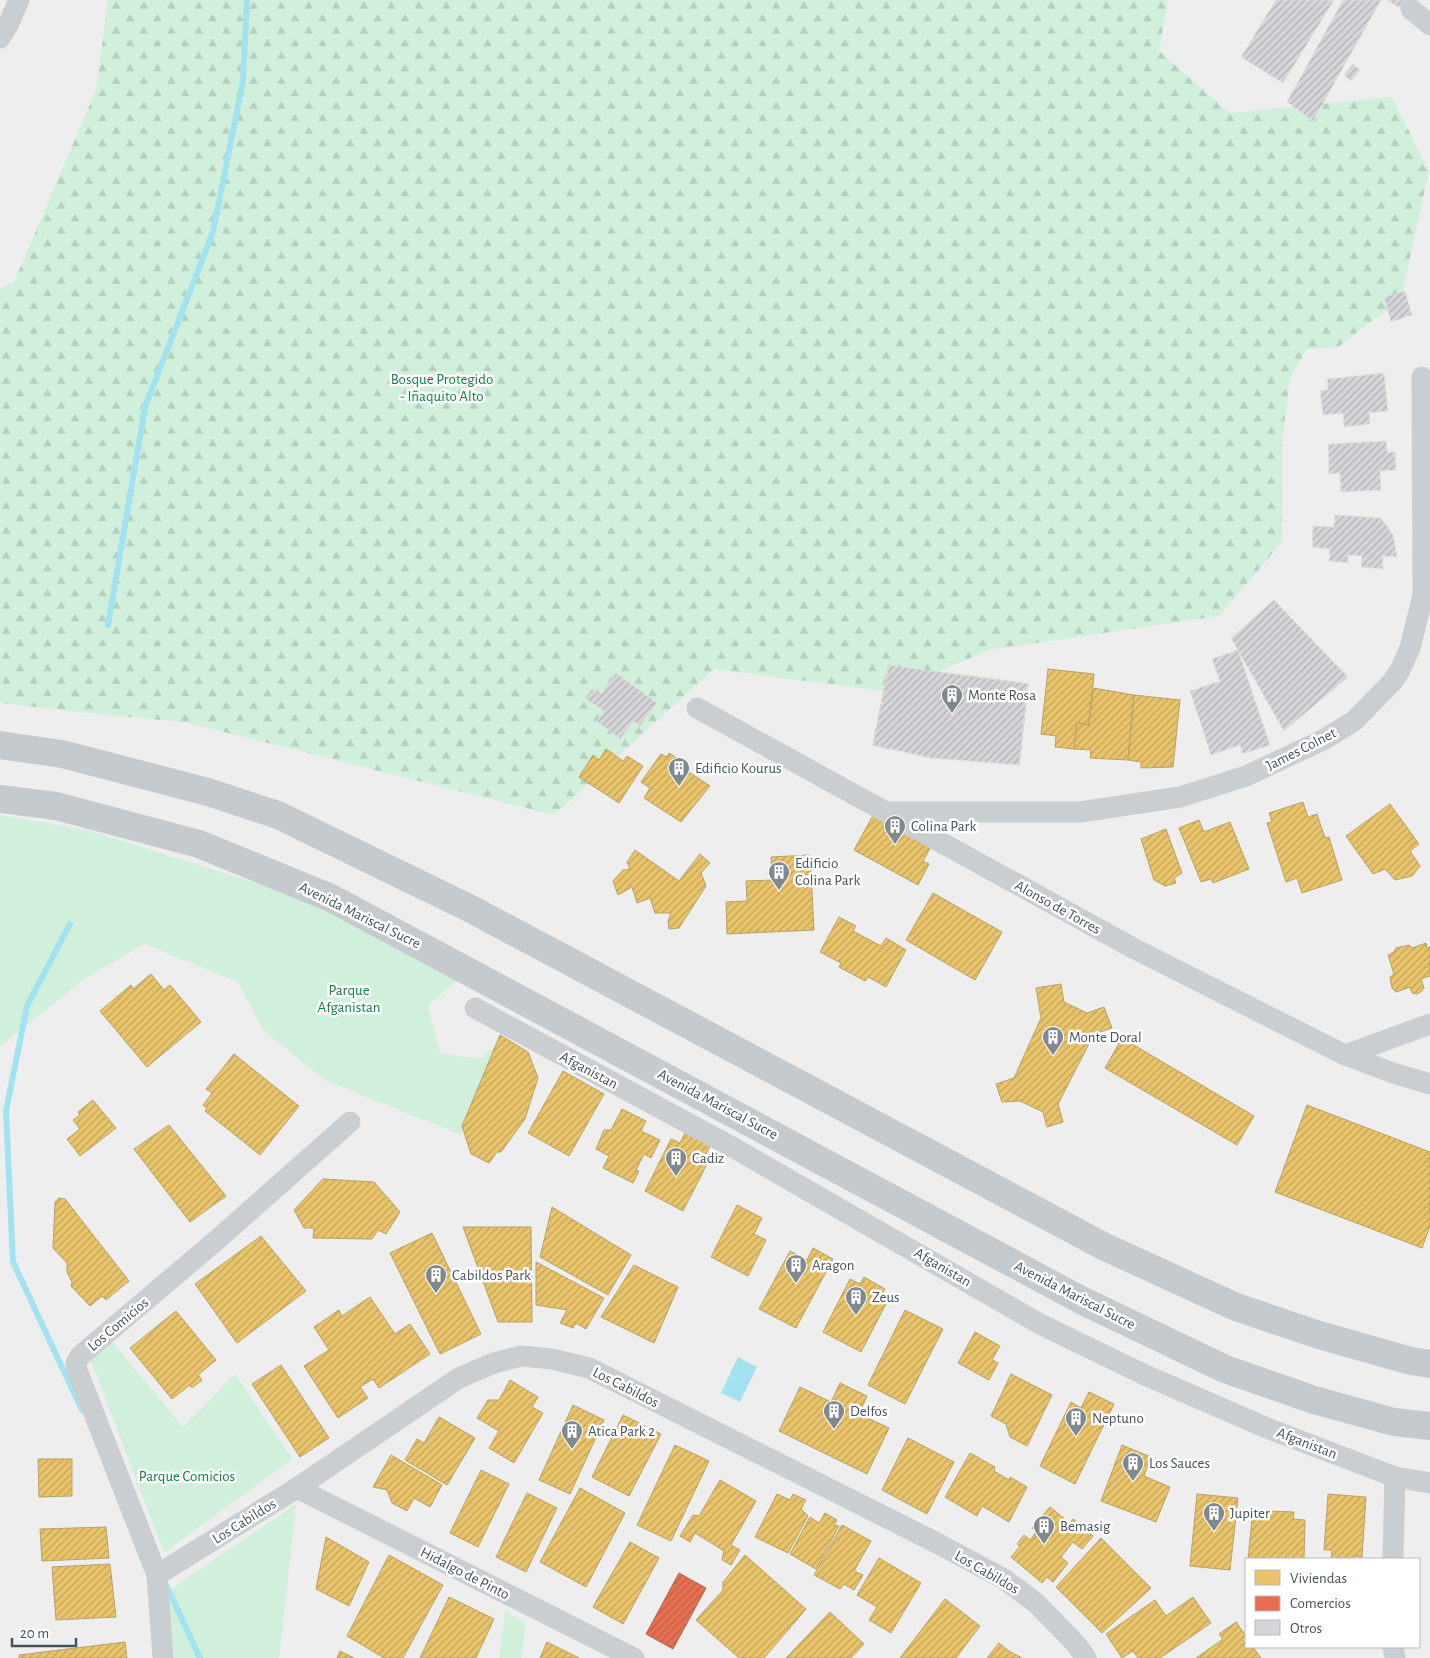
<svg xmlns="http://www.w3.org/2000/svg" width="1430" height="1658" font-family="'Alegreya Sans',sans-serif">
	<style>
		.green { fill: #d1f0db }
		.forest { fill: url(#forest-firs) }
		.water { fill: #a3e3f0 }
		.homes { fill: url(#homes-hatch); stroke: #b8a266 }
		.shops { fill: url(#shops-hatch); stroke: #b66654 }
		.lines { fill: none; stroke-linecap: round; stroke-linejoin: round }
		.stream { stroke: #a3e3f0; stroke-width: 6 }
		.building { fill: url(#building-hatch); stroke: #e0e0e1 }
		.minor { stroke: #caced0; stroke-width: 21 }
		.primary { stroke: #c5cace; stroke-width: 28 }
		.labels { text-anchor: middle; stroke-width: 5; stroke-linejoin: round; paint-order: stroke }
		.park-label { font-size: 15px; fill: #118145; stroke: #fff }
		.poi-label { font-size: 15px; fill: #45525c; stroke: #fff; text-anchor: start }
		.street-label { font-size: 15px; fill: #45525c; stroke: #fff }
	</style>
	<defs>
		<pattern id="forest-firs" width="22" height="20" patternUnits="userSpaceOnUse" patternTransform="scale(1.25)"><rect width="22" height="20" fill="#d1f0db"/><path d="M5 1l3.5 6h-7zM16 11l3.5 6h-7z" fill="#b5d0be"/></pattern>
		<pattern id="homes-hatch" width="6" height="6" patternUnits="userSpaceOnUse" patternTransform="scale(1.25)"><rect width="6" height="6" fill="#e9c46a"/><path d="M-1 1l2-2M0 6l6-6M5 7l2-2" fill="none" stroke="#bfa25a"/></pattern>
		<pattern id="shops-hatch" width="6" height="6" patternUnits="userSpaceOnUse" patternTransform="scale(1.25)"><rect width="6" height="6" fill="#e76f51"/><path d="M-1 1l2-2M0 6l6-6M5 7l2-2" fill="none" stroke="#bd5e46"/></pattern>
		<pattern id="building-hatch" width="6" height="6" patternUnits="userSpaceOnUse" patternTransform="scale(1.25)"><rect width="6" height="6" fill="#d6d6d9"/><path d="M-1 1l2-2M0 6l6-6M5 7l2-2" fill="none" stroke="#afb0b3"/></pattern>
	</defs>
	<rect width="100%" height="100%" fill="#efeeee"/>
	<g class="green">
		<path d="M0,815L87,830L291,894L465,972L428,1006L440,1053L479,1059L496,1046L461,1135L325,1080L263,1030L238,982L144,944L86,978L0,1046Z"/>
		<path d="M109,1338L183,1427L235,1374L292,1459L164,1553L88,1353Z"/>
		<path d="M296,1504L279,1658H174L168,1591Z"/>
		<path d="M505,1611L526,1624L521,1658H499Z"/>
	</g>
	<path class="forest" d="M108,0H1168L1159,51L1230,113L1392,97L1429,171L1401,299L1338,347L1307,349L1290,377L1282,443V542L1219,616L989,650L891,692L714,669L554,815L184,722L96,714L0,703V288L14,282L96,90Z"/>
	<path class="water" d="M738,1357L757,1367L740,1402L721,1393Z"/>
	<g class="homes">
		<path d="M889,665L947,677L931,758L906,752L908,741L893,738L890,749L873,745Z"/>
		<path d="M1048,669L1094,674L1089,725L1077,723L1074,749L1055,747L1056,736L1041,734Z"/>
		<path d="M969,676L1028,684L1019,765L993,762L994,751L979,749L978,760L960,758Z"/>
		<path d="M969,676L960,758H931L947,677Z"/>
		<path d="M1093,688L1134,695L1128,760L1090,758L1091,750L1074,749L1077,723L1089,725Z"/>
		<path d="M1134,695L1180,700L1173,767L1141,768V762L1128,760Z"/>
		<path d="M606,749L623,761L627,756L643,766L619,803L579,777L593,755L599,760Z"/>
		<path d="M669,753L680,760L677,764L710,786L681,822L644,798L650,788L641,782L661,754L667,757Z"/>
		<path d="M1303,802L1308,817L1317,814L1325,838L1329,837L1342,880L1302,893L1297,878L1286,882L1267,823L1272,822L1269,813Z"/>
		<path d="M1390,804L1419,844L1410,851L1420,866L1412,876L1395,880L1385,869L1373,874L1346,836Z"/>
		<path d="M877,808L935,839L923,861L929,864L918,885L854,850Z"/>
		<path d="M1199,820L1204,832L1230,822L1249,869L1213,883L1211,879L1201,882L1179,828Z"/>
		<path d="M1166,829L1182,873L1174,878L1176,883L1165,886L1154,880L1141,839Z"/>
		<path d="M635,850L679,881L700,854L710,863L701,873L706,886L679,928L669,929L668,921L671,913H655L650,898L637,903L632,887L618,895L613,881L623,870L630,869L627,862Z"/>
		<path d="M810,855L814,930L727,934L726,902L747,901L746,881L772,880L771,857Z"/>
		<path d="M933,893L1002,932L975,980L906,940Z"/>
		<path d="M839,917L856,926L853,931L881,946L886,938L906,950L886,987L868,977L865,981L839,967L841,963L820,952Z"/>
		<path d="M1426,943L1427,948L1430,947V976L1421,979L1424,988L1422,991L1417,994L1412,993L1410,987L1396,992L1392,988L1390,977L1394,974L1388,955L1394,952L1396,948L1409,945L1412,948Z"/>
		<path d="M151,974L164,990L170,985L201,1022L147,1067L100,1011L131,985L133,989Z"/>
		<path d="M1061,984L1064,1002L1087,1013L1104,1007L1112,1028L1094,1034L1058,1104L1063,1122L1047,1127L1043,1112L1020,1101L1002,1102L996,1084L1014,1078L1041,1018L1036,988Z"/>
		<path d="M500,1035L528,1052L538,1078L525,1119L501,1152H497L489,1163L471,1154L462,1126Z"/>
		<path d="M1122,1038L1254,1116L1237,1145L1105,1068Z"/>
		<path d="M234,1054L299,1106L260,1155L205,1111L207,1108L203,1105L212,1093L206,1089Z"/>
		<path d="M563,1071L604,1094L569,1156L528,1133Z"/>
		<path d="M93,1100L116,1128L80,1156L67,1139L80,1129L73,1120L80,1115L78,1112Z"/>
		<path d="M1307,1105L1430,1152V1226L1422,1248L1275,1192Z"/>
		<path d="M622,1109L646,1121L641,1131L660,1140L651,1158L644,1154L636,1170L639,1171L633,1183L603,1168L609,1156L596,1149L604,1130H611Z"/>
		<path d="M169,1125L226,1196L190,1222L134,1149Z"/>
		<path d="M687,1129L712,1142L702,1162L707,1164L683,1211L645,1191L671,1139L680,1143Z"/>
		<path d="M323,1179L374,1182L400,1212L386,1234L378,1230L372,1239L313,1238L314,1228H304L294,1210Z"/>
		<path d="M59,1198L65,1199L129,1281L106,1300L102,1296L90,1306L71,1286L72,1282L67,1272V1263L53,1248L55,1202Z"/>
		<path d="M737,1205L762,1218L754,1234L766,1240L748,1276L711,1257Z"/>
		<path d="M552,1207L631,1255L608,1295L540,1257Z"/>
		<path d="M463,1227H531L532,1322H498Z"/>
		<path d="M432,1233L481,1334L440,1354L390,1253Z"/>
		<path d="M261,1236L306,1291L237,1343L195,1284Z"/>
		<path d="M813,1248L833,1259L796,1328L759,1309L790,1251L807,1260Z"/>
		<path d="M536,1262L604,1298L586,1329L576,1323L573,1328L560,1323L567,1310L536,1305Z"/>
		<path d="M634,1265L678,1287L654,1343L601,1317Z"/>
		<path d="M864,1277L885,1289L881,1296L888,1300L861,1352L823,1332L850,1279L860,1284Z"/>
		<path d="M370,1297L395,1334L410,1324L430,1354L379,1388L373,1379L360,1387L368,1398L338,1418L304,1366L329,1350L314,1327L339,1310L342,1316Z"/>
		<path d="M905,1310L943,1329L905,1404L868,1385Z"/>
		<path d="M176,1311L216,1360L198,1375L202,1380L192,1388L190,1385L172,1399L130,1348Z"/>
		<path d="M975,1332L1000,1346L992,1360L998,1363L989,1380L958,1363Z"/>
		<path d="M281,1365L329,1438L300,1457L252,1384Z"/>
		<path d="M1011,1374L1052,1395L1027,1446L1010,1437L1006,1424L991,1416Z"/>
		<path d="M510,1380L538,1397L532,1407L543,1413L514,1463L489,1448L499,1431L477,1418L488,1400H499Z"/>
		<path d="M840,1383L867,1396L859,1414L889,1428L867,1474L779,1431L800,1387L831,1402Z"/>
		<path d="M1089,1392L1114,1404L1075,1484L1040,1466L1071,1402L1081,1408Z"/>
		<path d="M573,1405L604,1420L570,1494L539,1480Z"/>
		<path d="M623,1415L661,1434L629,1496L592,1477Z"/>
		<path d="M439,1417L475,1438L447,1485L405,1460L417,1439L424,1443Z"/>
		<path d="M908,1438L954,1462L927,1514L882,1490Z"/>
		<path d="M675,1445L709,1461L671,1541L637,1525Z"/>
		<path d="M1122,1445L1151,1457L1144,1476L1170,1487L1156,1522L1101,1501Z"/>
		<path d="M970,1453L995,1467L994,1471L1009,1480L1010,1477L1027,1487L1009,1522L982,1506L977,1516L945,1497Z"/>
		<path d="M391,1455L442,1485L430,1507L414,1498L407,1511L392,1503L387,1490L373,1487Z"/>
		<path d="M38,1459H72V1496L39,1497Z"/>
		<path d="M481,1470L509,1484L478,1547L450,1533Z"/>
		<path d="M720,1480L756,1501L731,1545L740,1550L731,1565L722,1560L724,1551L695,1533L690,1542L680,1536L693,1515L699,1516Z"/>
		<path d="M580,1488L625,1513L586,1587L540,1562Z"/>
		<path d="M527,1493L557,1508L526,1572L496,1557Z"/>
		<path d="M777,1494L790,1500L793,1494L806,1500L801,1509L808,1516L788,1553L755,1537Z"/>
		<path d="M1197,1494L1238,1498L1230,1570L1190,1566Z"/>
		<path d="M1328,1494L1366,1497L1362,1557L1353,1556V1559H1331L1332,1550H1324Z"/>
		<path d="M1050,1507L1070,1523L1073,1519L1093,1536L1082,1549L1073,1542L1061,1557L1068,1563L1053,1582L1047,1577L1042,1583L1011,1557L1020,1546L1017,1544L1024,1535L1030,1540L1036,1532L1032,1528Z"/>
		<path d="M1265,1511L1294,1512L1293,1519L1305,1520L1304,1559H1248L1252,1519H1264Z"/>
		<path d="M825,1513L837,1520L834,1525L839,1526L816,1569L790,1554L810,1517L819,1523Z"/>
		<path d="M842,1525L871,1541L854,1571L863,1575L854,1590L844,1584L840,1589L814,1575Z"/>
		<path d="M106,1527L109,1558L42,1561L40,1529Z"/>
		<path d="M326,1537L369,1562L349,1606L316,1589Z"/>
		<path d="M1101,1538L1151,1588L1102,1633L1056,1587Z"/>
		<path d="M630,1542L659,1558L623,1624L593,1607Z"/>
		<path d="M389,1555L443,1585L403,1658H384L347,1636Z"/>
		<path d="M745,1555L806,1609L764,1658H739L696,1620L723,1590V1582Z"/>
		<path d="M879,1558L921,1583L891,1633L869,1620L877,1607L857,1595Z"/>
		<path d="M110,1564L116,1617L56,1620L52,1567Z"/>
		<path d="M449,1597L494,1619L476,1658H420Z"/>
		<path d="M1193,1597L1211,1623L1160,1658H1138L1133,1651L1122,1658L1106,1634L1155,1600L1166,1616Z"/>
		<path d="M945,1599L980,1626L956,1658H900Z"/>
		<path d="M830,1612L864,1644L851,1658H786Z"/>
		<path d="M1236,1622L1246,1636V1647H1253L1261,1658H1196L1223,1639L1219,1634Z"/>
		<path d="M125,1642L127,1658H19V1655Z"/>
		<path d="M547,1642L579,1658H540Z"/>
		<path d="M999,1643L1009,1651L1022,1658H987Z"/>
		<path d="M340,1651L354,1658H337Z"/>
	</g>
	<path class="shops" d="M679,1573L706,1588L673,1649L646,1634Z"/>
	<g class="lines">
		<g class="stream">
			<path d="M108,625L145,407L213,232L243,81L247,0"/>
			<path d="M70,924L27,1006L6,1111L13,1262L82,1410"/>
			<path d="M166,1585L200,1658"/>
		</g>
	</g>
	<g class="building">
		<path d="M1276,0H1334L1283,83L1241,57Z"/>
		<path d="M1343,0H1381L1313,121L1287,102Z"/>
		<path d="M1387,0H1408L1402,9Z"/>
		<path d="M1353,64L1360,70L1351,81L1344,75Z"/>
		<path d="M1405,291L1412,315L1391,322L1384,297Z"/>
		<path d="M1384,373L1388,411L1369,413L1370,424L1344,427L1343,413L1323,415L1320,391L1328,390L1327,379Z"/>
		<path d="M1386,441L1387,452H1395L1396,470L1380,471L1381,490L1341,492L1340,473L1329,474L1328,444Z"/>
		<path d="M1335,515L1381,518L1393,535L1397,557L1383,556V569L1361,567L1362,556L1348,555V563L1329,561L1330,549L1312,547L1313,526L1334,527Z"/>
		<path d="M1274,600L1348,677L1284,731L1231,638Z"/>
		<path d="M1238,650L1270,745L1243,754L1240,745L1211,755L1190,691L1220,681L1212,659Z"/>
		<path d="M889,665L1028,684L1019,765L931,758L873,745Z"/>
		<path d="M616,673L657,703L640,726L634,721L620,739L597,721L604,711L585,698L592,689L600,695Z"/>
	</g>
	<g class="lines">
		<g class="minor">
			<path d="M1411,9L1430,25"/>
			<path d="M0,38L8,25L19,0"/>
			<path d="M697,708L1133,948L1345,1055L1393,1073L1430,1084"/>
			<path d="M887,812H1080L1180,797L1246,776L1323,740L1354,721L1393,681L1400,670L1410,648L1423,595L1422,377"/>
			<path d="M475,1008L734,1148L1040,1324L1145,1375L1267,1428L1395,1477L1430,1483"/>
			<path d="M1345,1055L1430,1024"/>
			<path d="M297,1488L634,1658"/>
			<path d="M1393,1559L1395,1477"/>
			<path d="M157,1575L297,1488L459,1378L494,1363L521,1356L552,1359L589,1368L935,1542L1004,1579L1036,1603L1075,1643L1086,1658"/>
			<path d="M1393,1647L1395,1658"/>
			<path d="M163,1658L157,1575L77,1370L76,1363L80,1356L218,1239L350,1122"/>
		</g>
		<g class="primary">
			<path d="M0,745L62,754L208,792L278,815L471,909L1105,1247L1236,1307L1319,1335L1411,1361L1430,1364"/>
			<path d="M0,799L56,806L199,844L331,898L1081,1300L1225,1369L1314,1400L1394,1422L1430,1426"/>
		</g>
	</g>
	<defs>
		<g id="building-pin" transform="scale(1.125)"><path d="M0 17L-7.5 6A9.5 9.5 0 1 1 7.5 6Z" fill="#80898f" stroke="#fff"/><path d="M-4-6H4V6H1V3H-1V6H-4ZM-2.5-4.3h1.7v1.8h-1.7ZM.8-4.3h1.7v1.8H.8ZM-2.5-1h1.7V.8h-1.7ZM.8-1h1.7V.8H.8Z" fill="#fff"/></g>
	</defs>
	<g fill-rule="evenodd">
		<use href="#building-pin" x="952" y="695"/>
		<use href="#building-pin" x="679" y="768"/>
		<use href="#building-pin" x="895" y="826"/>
		<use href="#building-pin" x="779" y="872"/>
		<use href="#building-pin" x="1053" y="1037"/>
		<use href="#building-pin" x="676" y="1158"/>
		<use href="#building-pin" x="796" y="1265"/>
		<use href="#building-pin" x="436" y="1275"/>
		<use href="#building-pin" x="856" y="1297"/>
		<use href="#building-pin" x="834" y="1411"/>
		<use href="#building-pin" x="1076" y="1418"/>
		<use href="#building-pin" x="572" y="1431"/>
		<use href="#building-pin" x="1133" y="1463"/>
		<use href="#building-pin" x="1214" y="1513"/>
		<use href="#building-pin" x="1044" y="1526"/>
	</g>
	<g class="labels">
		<g class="park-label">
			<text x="442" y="384">Bosque Protegido<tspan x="442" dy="17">- Iñaquito Alto</tspan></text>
			<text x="349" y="995">Parque<tspan x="349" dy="17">Afganistan</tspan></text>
			<text x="187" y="1481">Parque Comicios</text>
		</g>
		<g class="poi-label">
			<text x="968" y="700">Monte Rosa</text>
			<text x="695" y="773">Edificio Kourus</text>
			<text x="911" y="831">Colina Park</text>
			<text x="795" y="868">Edificio<tspan x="795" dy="17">Colina Park</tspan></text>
			<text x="1069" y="1042">Monte Doral</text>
			<text x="692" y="1163">Cadiz</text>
			<text x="812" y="1270">Aragon</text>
			<text x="452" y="1280">Cabildos Park</text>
			<text x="872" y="1302">Zeus</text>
			<text x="850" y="1416">Delfos</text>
			<text x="1092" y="1423">Neptuno</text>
			<text x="588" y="1436">Atica Park 2</text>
			<text x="1149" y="1468">Los Sauces</text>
			<text x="1230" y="1518">Jupiter</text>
			<text x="1060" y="1531">Bemasig</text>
		</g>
		<g class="street-label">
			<text transform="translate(1301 749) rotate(-27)" y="5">James Colnet</text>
			<text transform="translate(1058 907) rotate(29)" y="5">Alonso de Torres</text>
			<text transform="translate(360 915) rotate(26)" y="5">Avenida Mariscal Sucre</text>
			<text transform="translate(589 1070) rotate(28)" y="5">Afganistan</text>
			<text transform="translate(718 1104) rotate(28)" y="5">Avenida Mariscal Sucre</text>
			<text transform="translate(943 1267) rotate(30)" y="5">Afganistan</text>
			<text transform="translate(1075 1295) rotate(27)" y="5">Avenida Mariscal Sucre</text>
			<text transform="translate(118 1324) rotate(-40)" y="5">Los Comicios</text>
			<text transform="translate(626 1387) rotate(27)" y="5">Los Cabildos</text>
			<text transform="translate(1307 1443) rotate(21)" y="5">Afganistan</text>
			<text transform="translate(244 1521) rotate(-32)" y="5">Los Cabildos</text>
			<text transform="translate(987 1572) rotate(30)" y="5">Los Cabildos</text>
			<text transform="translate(465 1573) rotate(27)" y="5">Hidalgo de Pinto</text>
		</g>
	</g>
	<rect x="1245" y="1558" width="175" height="90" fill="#ffffff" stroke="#b5babe"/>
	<rect x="1255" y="1570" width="25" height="15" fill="#e9c46a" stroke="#b5babe"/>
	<text x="1290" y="1583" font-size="15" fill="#45525c">Viviendas</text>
	<rect x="1255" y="1596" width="25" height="15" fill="#e76f51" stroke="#b5babe"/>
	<text x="1290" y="1608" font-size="15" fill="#45525c">Comercios</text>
	<rect x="1255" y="1620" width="25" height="15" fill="#d6d6d9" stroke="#b5babe"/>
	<text x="1290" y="1633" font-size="15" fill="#45525c">Otros</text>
	<path d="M12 1638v8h64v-8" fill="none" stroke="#45525c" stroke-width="2.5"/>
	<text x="20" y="1638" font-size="15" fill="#45525c" stroke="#ffffff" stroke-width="4" paint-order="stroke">20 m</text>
</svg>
